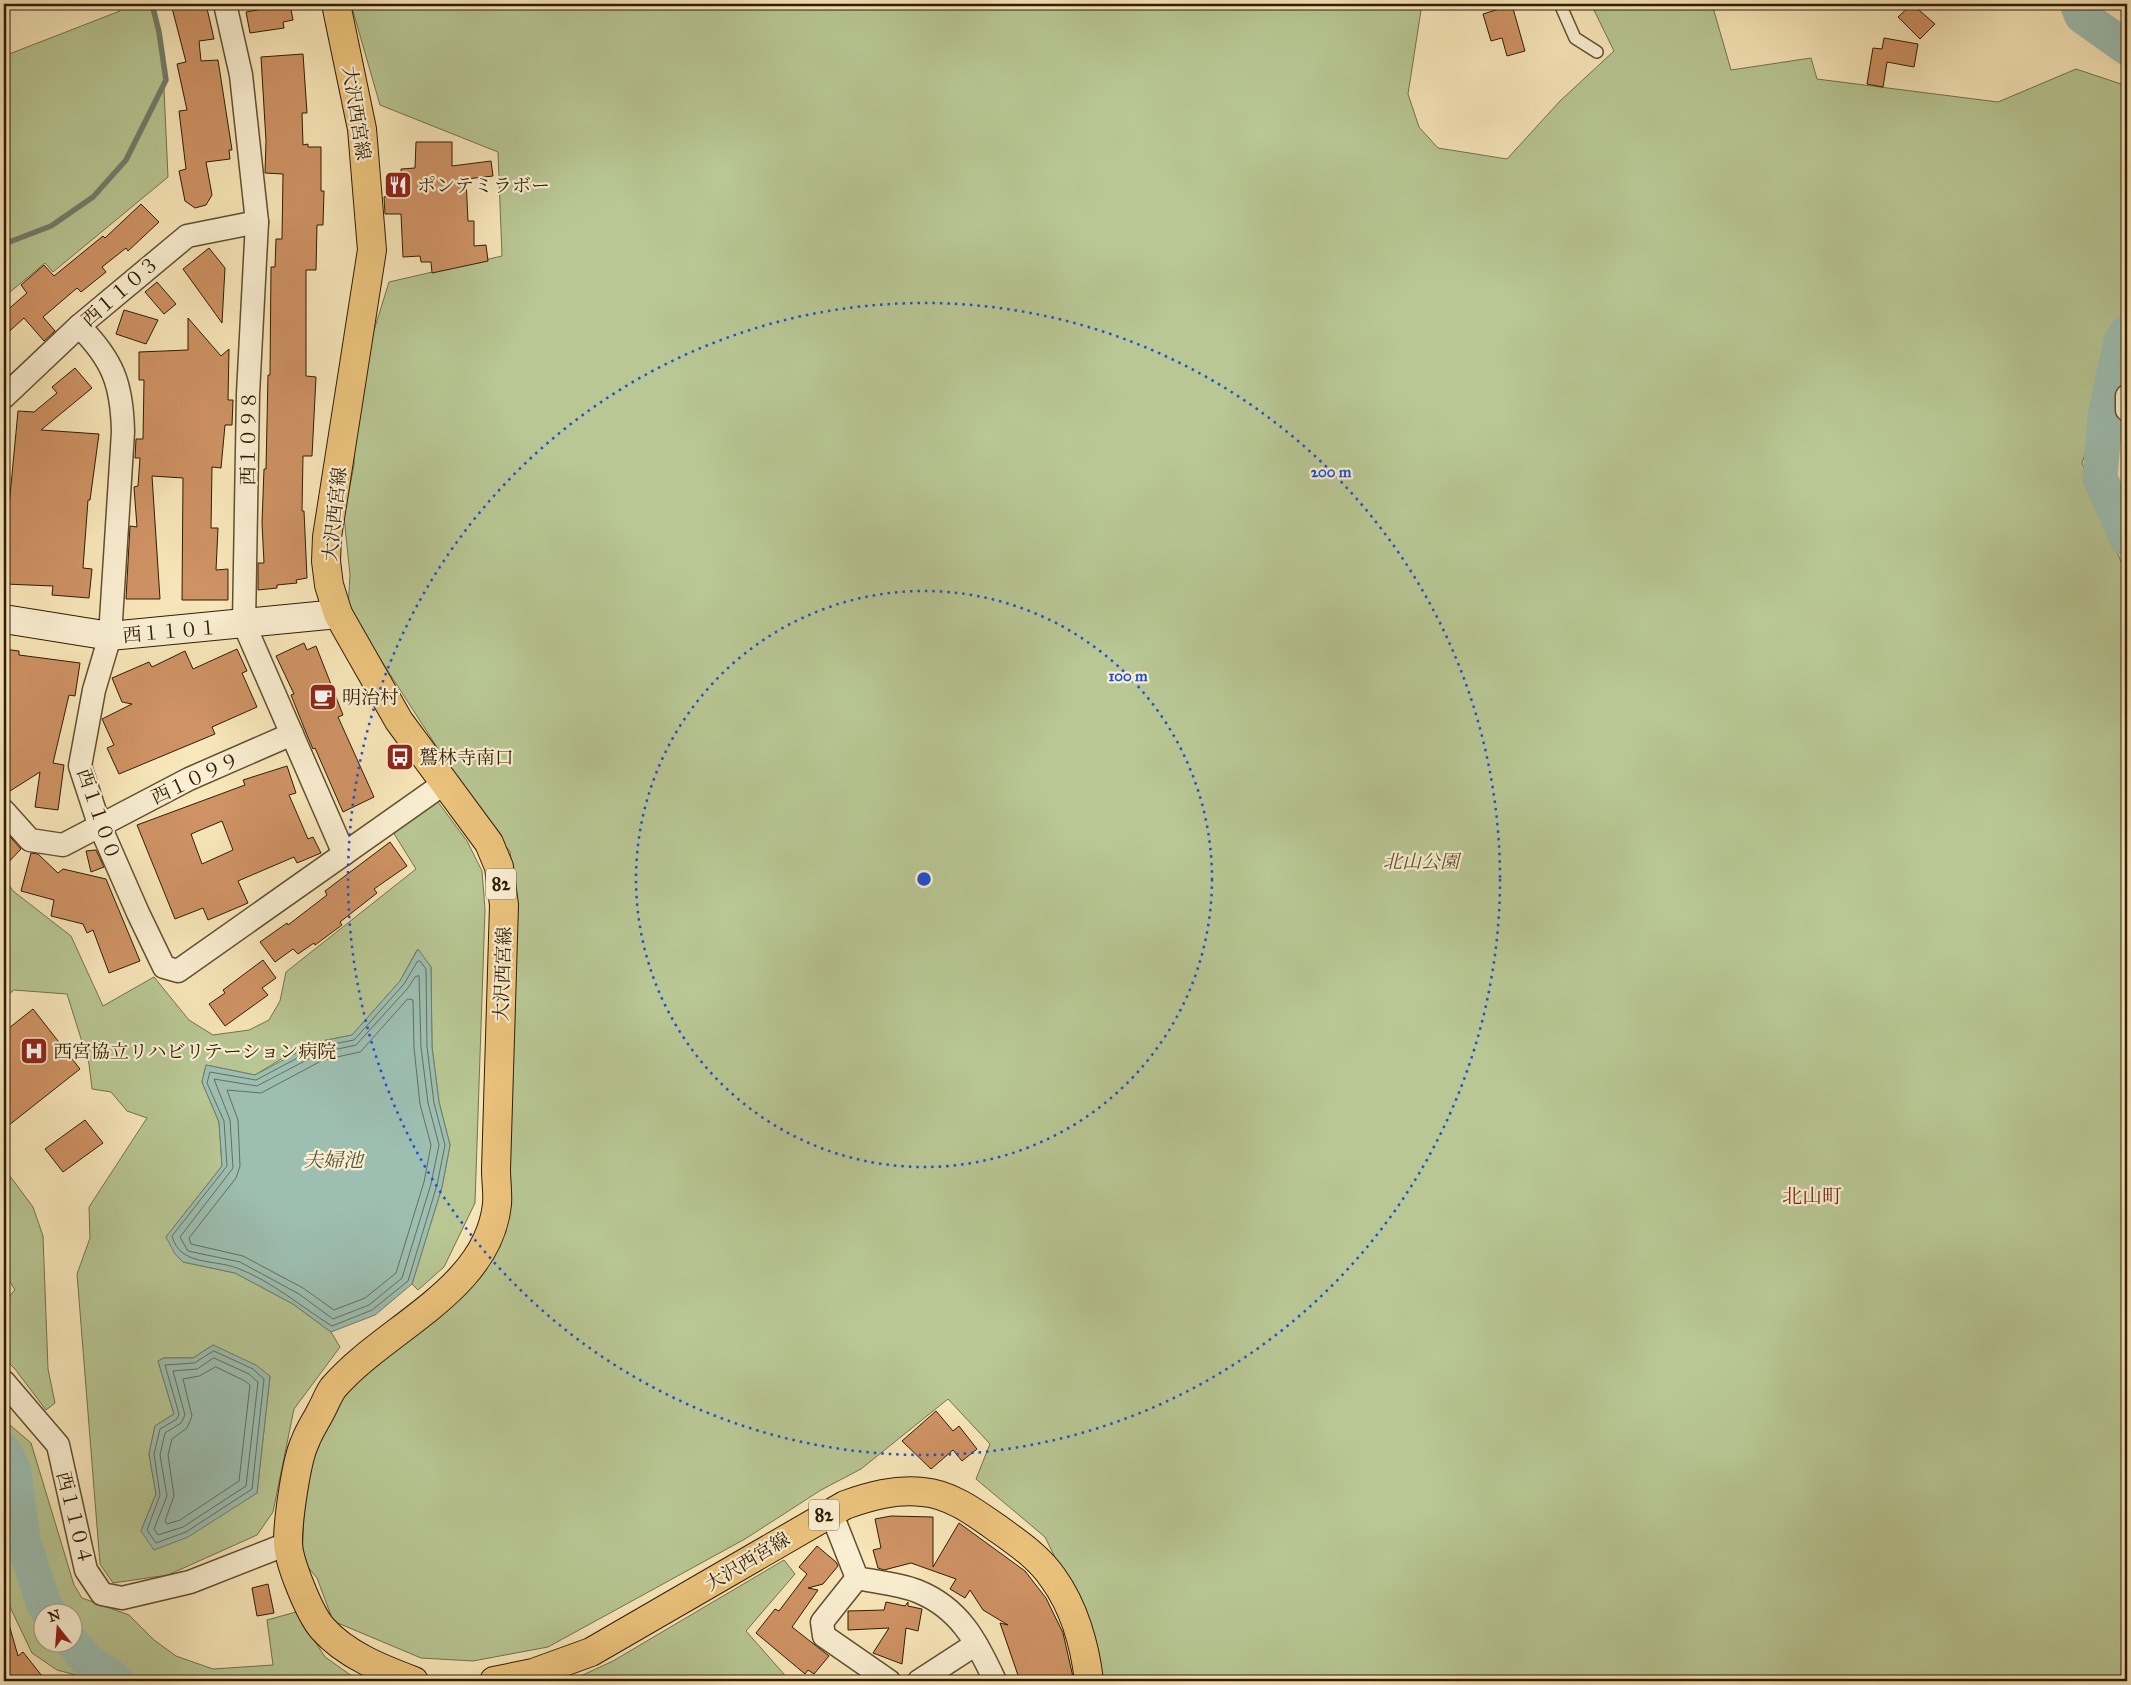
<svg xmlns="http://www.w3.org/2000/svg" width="2131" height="1685" font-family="'IM FELL Great Primer','Noto Serif JP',serif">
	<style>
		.green { fill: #b8c794; stroke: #74724b; fill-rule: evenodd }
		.water { fill: #9dbfb2; stroke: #717e6c }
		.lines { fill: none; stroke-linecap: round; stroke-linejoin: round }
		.shore { stroke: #666e5a; stroke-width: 1 }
		.stream { stroke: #717e6c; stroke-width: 5.5 }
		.river { stroke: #9dbfb2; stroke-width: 35 }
		.building { fill: #cf9365; stroke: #301c02; fill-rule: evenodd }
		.lane-casing { stroke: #624f30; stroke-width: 14 }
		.street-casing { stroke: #624f30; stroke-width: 25 }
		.secondary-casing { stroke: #301c02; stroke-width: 30 }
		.primary-casing { stroke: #301c02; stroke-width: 30 }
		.lane { stroke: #faefd2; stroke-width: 11 }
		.street { stroke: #faefd2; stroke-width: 22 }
		.secondary { stroke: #faefd2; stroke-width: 28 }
		.primary { stroke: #ecc47d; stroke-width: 28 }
		.ring { fill: none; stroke: #1d4ed8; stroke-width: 2.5; stroke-dasharray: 2.5 5 }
		.labels { text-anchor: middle; stroke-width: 4.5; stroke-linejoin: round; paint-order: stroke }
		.shield { fill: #faefd2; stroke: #6d5b40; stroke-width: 1 }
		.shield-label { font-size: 18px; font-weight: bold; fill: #301c02 }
		.street-label { font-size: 19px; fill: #301c02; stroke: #faefd2 }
		.poi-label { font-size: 19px; fill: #301c02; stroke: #faefd2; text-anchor: start }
		.park-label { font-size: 19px; font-style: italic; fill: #594f2e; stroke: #faefd2 }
		.water-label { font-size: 20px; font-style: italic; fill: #565540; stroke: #faefd2 }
		.neighbourhood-label { font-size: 20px; fill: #7a1f14; stroke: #faefd2 }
		.centre { fill: #1d4ed8; stroke: #faefd2; stroke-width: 2.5 }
		.ring-label { font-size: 15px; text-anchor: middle; font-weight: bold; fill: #1d4ed8; stroke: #faefd2; stroke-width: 4.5; stroke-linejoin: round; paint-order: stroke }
	</style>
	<rect width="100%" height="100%" fill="#f8e7ba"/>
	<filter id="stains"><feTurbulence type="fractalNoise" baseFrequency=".004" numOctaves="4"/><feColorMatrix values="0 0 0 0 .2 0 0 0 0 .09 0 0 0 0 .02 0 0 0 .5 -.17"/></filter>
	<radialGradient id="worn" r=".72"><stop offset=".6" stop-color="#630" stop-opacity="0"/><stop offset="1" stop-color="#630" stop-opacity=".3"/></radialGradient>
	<g class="green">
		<path d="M118,4H152L162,46L168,177L53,272L45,263L4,297V56L120,11Z"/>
		<path d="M351,4H1422L1408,94L1419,127L1438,148L1507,159L1560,101L1614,51L1591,4H1712L1731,70L1811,58L1817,79L1998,102L2076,69L2127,86V332L2082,463L2127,577V1681H1096L1094,1637L1045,1537L976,1479L990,1444L948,1399L861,1469L821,1490L745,1539L548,1647L473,1661L421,1658L333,1621L317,1578L302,1560L306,1467L333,1408L365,1369L448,1307L477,1281L505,1222L516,907L510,851L491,831L348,609L350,575L344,517L354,465L357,385L389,282L502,256L498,152L380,105Z"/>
		<path d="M435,798L467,841L482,871L485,909L475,1203L444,1267L418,1290L412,1284L442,1187L450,1145L439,1102L432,1047L431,967L417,950L400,981L352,1035L317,1042L283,1058L255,1075L206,1065L202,1082L219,1122L222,1166L166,1237L183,1262L235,1273L293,1304L331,1332L340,1347L294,1409L273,1512L257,1535L168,1575L113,1583L100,1564L77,1274L90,1238L89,1207L147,1118L127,1111L111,1092L92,1089L89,1064L67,994L14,990L4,998V877L13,891L71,936L103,1006L154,977L189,1020L213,1035L249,1030L269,1020L280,1001L286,972L416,869L393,832ZM213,1345L270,1376L257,1493L141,1531L156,1494L149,1454L155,1426L174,1414L158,1361L164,1358H193Z"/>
		<path d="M4,1168L33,1207L43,1236L48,1369L55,1403L46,1410L15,1369L4,1358V1302L15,1290L4,1272Z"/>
		<path d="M4,1420L31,1443L74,1585L82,1598L129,1615L154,1640L176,1656L213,1669L273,1665L267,1620L296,1612L325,1657L359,1681H82L76,1675L57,1670L32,1653L10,1607L4,1559ZM42,1612H72V1642H42Z"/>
		<path d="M784,1560L795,1574L746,1631L790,1681H570L613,1661Z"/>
	</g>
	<g class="water">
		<path d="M418,949L431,967L432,1047L439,1102L450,1145L442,1187L412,1284L375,1315L331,1332L293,1304L235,1273L183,1262L175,1254L166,1237L222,1166L219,1122L202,1082L206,1065L255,1075L317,1042L352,1035L400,981Z"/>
		<path d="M213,1345L256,1365L270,1376L257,1493L188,1537L154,1550L141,1531L156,1494L149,1454L155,1426L174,1414L158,1361L164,1358H193Z"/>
	</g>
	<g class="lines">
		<g class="shore">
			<path d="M420,961L426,969L427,1047L434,1103L445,1145L437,1185L408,1281L372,1310L332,1326C301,1307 272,1281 237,1268C213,1259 180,1266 172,1236L227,1166L224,1121L207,1083L210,1072L256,1080L318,1047L354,1040L404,984L417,962Z"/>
			<path d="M419,976L421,1047L428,1103L439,1145L431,1184L402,1278L369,1305L333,1319L299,1294L240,1262L188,1251L180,1237L233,1168L230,1120L214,1079L257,1086L320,1053L356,1045L408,988L415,977Z"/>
			<path d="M408,999L413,1000L414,1048L420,1104L431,1145L424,1182L396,1273L365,1298L334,1310L303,1288L243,1256L191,1244L189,1238L236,1178L240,1166L238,1120L227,1090L261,1093L323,1060L360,1052Z"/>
			<path d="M214,1351L253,1369L264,1379L252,1489L186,1532L156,1543L147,1530L160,1495L154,1454L160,1429L177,1419L179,1414L165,1365L194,1363Z"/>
			<path d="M214,1358L249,1374L258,1382L246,1486L183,1527L158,1535L154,1529L167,1496L160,1455L165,1433L181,1423L185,1415L173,1371L197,1369Z"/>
			<path d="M216,1367L245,1381L250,1385L239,1481L180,1520L167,1524L165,1521L174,1496L168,1455L172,1439L187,1428L192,1416L183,1379L199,1376Z"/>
		</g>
		<path class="stream" d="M4,244L51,226L93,197L126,160L166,80L159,32L152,4"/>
		<g class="river">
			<path d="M2077,4L2082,16L2127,48"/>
			<path d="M2127,332L2121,341L2105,416L2100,478L2127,539"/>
			<path d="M4,1451L14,1471L23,1541L45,1607L49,1612"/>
			<path d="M72,1642L86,1659L117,1681"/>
		</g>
	</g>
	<g class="building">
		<path d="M171,4H206L214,39L199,41L201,61L218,60L232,150H229L230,159L206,162L212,195L206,205L195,208L185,201L179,171L186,169L179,111L187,110L177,64L186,62Z"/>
		<path d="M290,4L293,20L283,22L284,28L250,33L246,12Z"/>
		<path d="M1912,4L1935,24L1920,39L1898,17Z"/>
		<path d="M1512,5L1525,51L1507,56L1502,38L1491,41L1483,14Z"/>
		<path d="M1884,38L1918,44L1914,67L1887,62L1883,87L1867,84L1873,48L1882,49Z"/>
		<path d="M303,54L307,113H302L303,145L308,144V147H321V191H324L323,225H317L316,270H306V376L316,377L312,456H303L302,511H304L307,578L296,580L297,583L277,585V588L258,590V563H264L262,523L264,469H266L268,375H270L271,267H275L276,239H282L283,174L265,173L266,141L261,57Z"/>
		<path d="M416,142H452V166L491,161L493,176L466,179L468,221H474V246L486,245L488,261L432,273L431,262H421L420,256L403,257L401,214H385L384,197L389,196L387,175L401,174V169L415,168Z"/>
		<path d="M141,204L159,222L128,251L126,248L102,267L106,272L81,292L77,288L43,317L55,331L44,341L24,318L4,336V313L27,293L21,285L44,265L54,276L103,236L105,238Z"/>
		<path d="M209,248L225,268L222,323L183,269Z"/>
		<path d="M157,282L176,304L164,314L145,292Z"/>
		<path d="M124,310L158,320L146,344L116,334Z"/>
		<path d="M188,318L221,356L229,349L228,400H233L232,425H225L221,468L212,467L211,528H218L216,570L228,569V600H182L183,478L152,476L160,599H126L130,526L137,527L134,487L138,486L140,458H135L136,439H143L144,380H139V352L188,350Z"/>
		<path d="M75,368L92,388L41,430L99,434L90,500H88L83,568L92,569L89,598L52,595L53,586L5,584L7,548H4L5,517H8L18,411L34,412L57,393L52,387Z"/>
		<path d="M304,643L307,650L316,646L343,715L338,717L374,797L343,812L315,748L313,749L307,735L291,695L294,694L276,656Z"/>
		<path d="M4,649L19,651V655L80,663L75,696L69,695L53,763L64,765L58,810L35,807L40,772L10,791L4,782Z"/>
		<path d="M237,649L247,671L242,673L257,707L212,727L215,734L119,774L107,748L114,745L102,719L132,704L122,702L112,678L149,662L152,667L185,651L193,669Z"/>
		<path d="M287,766L296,793L289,795L308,839L313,837L321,853L297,863L294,857L238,881L248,903L208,920L203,908L175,919L137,825L245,785L243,780ZM222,821L233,850L202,864L191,834Z"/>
		<path d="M4,830L21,849L4,867Z"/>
		<path d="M390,842L407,866L374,889L377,893L340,922L342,925L315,945L314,943L298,954L293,949L275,962L260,942L287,923L288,925L327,895L325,891Z"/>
		<path d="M96,850L104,867L91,872L86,851Z"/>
		<path d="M31,853L38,854L58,873L63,869L106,879L140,961L109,973L93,930L87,933L83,924L51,916L54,900L21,891Z"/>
		<path d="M263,960L276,978L262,988L268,995L225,1026L209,1004L225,993L223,990Z"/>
		<path d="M33,1009L80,1069L4,1129V1032Z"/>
		<path d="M85,1120L103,1143L63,1172L45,1149Z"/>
		<path d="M936,1411L953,1431L959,1426L977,1449L962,1461L953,1450L931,1469L902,1441Z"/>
		<path d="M891,1516L933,1517V1567L959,1523L1025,1571L1046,1598L1063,1633L1073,1677L1062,1681H1020L1000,1623L1008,1625L983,1610L970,1590L965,1598L950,1589L956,1579L911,1563L884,1570L878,1568L873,1550L881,1548L875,1519Z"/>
		<path d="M817,1546L836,1562L838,1566L823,1584L808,1588L818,1590L792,1627L829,1656L814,1674L808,1670L805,1674L756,1633L775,1609L779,1611L807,1574L799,1567Z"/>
		<path d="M268,1584L274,1613L257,1616L252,1588Z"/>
		<path d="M886,1602L905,1606L908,1602V1606L922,1609L918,1631L906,1628L902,1664L873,1653L889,1628L848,1630V1611L884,1610Z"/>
		<path d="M8,1621L18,1656L23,1652L46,1681H4V1622Z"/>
	</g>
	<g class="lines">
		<g class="lane-casing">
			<path id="lane" d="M1560,4L1575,38L1597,52"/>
		</g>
		<g class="street-casing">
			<g id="street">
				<path d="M225,4L241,75L257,222L248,394L244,624L344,854"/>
				<path d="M79,326C113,360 122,384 123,432L110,636L94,690L80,766L99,824L138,913L164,967L178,971L446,782"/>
				<path d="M2127,396V410"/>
				<path d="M4,397L79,326L187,236L257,222"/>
				<path d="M4,811L30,840L63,845L189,779L292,734"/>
				<path d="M4,1382L58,1445L86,1570L102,1594L122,1598L190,1582L287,1544"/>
				<path d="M831,1512L857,1578C876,1582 899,1584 917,1591C960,1608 977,1642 995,1681"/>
				<path d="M857,1578L822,1622L824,1636L889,1681"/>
				<path d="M919,1681L976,1644"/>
			</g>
		</g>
		<g class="secondary-casing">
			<path id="secondary" d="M4,619L110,636L338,614"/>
		</g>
		<g class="primary-casing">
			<g id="primary">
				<path d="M336,4L362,129L372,250L327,537L326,561L329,585L338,614L399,721L489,843L499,867L504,905L496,1170C496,1181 498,1193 497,1204C488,1291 384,1328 333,1388C328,1395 325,1404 321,1411C316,1421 309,1431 305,1442C296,1461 288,1520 288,1542C288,1561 310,1615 323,1629C346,1655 382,1669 414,1681"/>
				<path d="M494,1681L533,1673L591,1652L845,1505C870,1496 895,1489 923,1492C949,1494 973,1511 994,1526C1015,1541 1038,1556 1053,1578C1074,1607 1085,1646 1089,1681"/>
			</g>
		</g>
		<use href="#lane" class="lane"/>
		<use href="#street" class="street"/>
		<use href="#secondary" class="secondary"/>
		<use href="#primary" class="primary"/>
	</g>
	<g class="ring">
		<circle cx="924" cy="879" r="288"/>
		<circle cx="924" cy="879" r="576"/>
	</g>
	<defs>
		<g id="restaurant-square" transform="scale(1.4375)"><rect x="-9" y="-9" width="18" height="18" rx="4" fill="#8f2418" stroke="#faefd2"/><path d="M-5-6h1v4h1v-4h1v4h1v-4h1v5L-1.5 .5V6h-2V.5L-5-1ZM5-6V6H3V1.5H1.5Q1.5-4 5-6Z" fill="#fff"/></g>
		<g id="cafe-square" transform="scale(1.4375)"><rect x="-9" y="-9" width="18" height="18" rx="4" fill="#8f2418" stroke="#faefd2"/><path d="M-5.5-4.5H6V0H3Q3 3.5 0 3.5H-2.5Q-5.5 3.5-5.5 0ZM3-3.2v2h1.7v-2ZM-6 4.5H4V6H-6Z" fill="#fff"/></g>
		<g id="bus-square" transform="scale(1.4375)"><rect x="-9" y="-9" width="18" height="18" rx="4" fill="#8f2418" stroke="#faefd2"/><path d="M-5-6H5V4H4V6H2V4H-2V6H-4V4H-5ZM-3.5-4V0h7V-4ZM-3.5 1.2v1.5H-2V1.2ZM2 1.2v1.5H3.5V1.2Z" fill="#fff"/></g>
		<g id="hospital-square" transform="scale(1.4375)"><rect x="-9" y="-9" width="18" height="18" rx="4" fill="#8f2418" stroke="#faefd2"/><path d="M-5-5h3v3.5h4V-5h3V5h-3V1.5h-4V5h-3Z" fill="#fff"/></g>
	</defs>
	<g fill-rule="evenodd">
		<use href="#restaurant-square" x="398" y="185"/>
		<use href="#cafe-square" x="323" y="697"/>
		<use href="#bus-square" x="400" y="757"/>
		<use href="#hospital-square" x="34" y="1051"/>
	</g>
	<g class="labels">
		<g class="shield">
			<rect x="486" y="868.5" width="30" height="31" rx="4"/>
			<rect x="809" y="1499.5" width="30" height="31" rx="4"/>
		</g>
		<g class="shield-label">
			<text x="501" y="890">82</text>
			<text x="824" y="1521">82</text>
		</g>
		<g class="street-label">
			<text transform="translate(357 113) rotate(81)" y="7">大沢西宮線</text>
			<text transform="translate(120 291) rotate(-41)" y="7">西１１０３</text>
			<text transform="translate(248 438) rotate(-89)" y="7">西１０９８</text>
			<text transform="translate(334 514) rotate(-84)" y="7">大沢西宮線</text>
			<text transform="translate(170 631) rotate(-5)" y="7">西１１０１</text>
			<text transform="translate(195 778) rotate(-25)" y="7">西１０９９</text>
			<text transform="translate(99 814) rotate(71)" y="7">西１１００</text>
			<text transform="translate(502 974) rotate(-88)" y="7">大沢西宮線</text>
			<text transform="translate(75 1518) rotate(76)" y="7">西１１０４</text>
			<text transform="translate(747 1561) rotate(-31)" y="7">大沢西宮線</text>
		</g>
		<g class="poi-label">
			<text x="417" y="192">ポンテミラボー</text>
			<text x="342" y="704">明治村</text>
			<text x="419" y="764">鷲林寺南口</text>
			<text x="53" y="1058">西宮協立リハビリテーション病院</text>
		</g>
		<g class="park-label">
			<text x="1421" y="868">北山公園</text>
		</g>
		<g class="water-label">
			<text x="333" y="1167">夫婦池</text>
		</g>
		<g class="neighbourhood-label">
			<text x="1812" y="1203">北山町</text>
		</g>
	</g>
	<circle cx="924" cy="879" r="8" class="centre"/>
	<g class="ring-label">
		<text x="1331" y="477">200 m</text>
		<text x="1128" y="681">100 m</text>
	</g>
	<rect width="2131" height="1685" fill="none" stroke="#f8e7ba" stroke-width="20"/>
	<rect x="5" y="5" width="2121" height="1675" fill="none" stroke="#301c02" stroke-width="2.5"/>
	<rect x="10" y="10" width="2111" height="1665" fill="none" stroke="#301c02"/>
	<g transform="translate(58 1628) rotate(343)"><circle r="24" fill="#faefd2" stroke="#a99b7f"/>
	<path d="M0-4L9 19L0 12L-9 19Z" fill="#8f2418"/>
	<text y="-8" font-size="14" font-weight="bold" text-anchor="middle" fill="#301c02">N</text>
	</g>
	<rect width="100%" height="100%" filter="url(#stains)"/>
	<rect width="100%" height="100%" fill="url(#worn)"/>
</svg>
